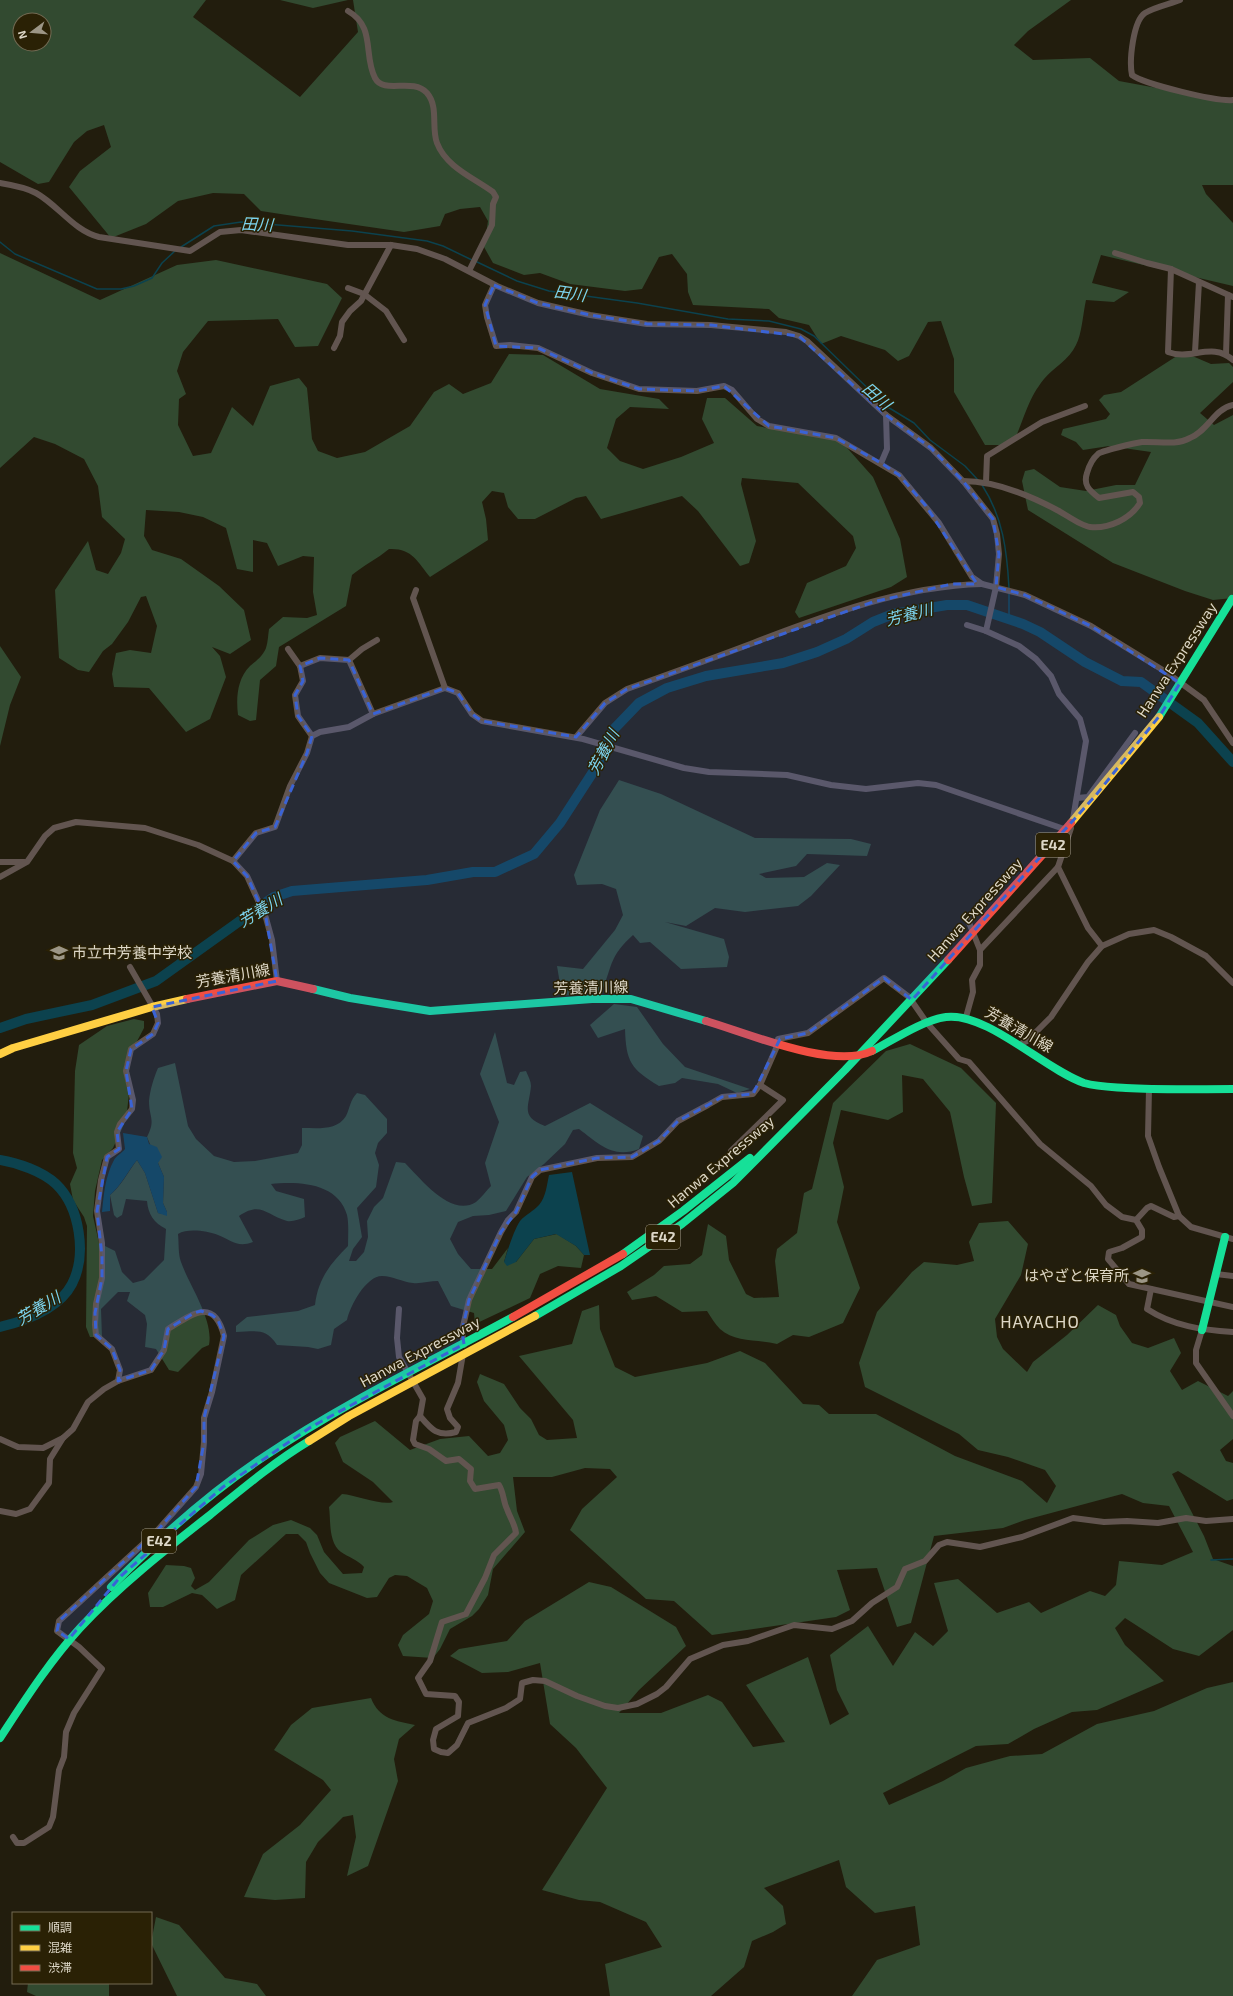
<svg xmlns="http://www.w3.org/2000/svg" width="1233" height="1996" font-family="'Exo 2','Noto Sans JP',sans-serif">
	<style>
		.green { fill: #324a30; fill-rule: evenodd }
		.water { fill: #0c424e }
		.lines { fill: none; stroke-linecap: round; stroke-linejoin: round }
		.stream { stroke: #0c424e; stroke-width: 1.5 }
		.river { stroke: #0c424e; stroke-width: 10 }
		.street { stroke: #625550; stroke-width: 6 }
		.fast { stroke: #16e098; stroke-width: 8 }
		.slow { stroke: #ffcf43; stroke-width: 8 }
		.jam { stroke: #f24e42; stroke-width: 8 }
		.marked { fill: #3a63d5; fill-opacity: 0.2; stroke: #3a63d5; stroke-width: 3; stroke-dasharray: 8 5; stroke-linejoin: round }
		.labels { text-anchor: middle; stroke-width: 3; stroke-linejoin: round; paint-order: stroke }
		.shield { fill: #2a2105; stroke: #a7a08d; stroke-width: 1 }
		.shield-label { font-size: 14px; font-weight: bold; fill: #ddd7c7 }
		.street-label { font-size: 15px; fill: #ddd7c7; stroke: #2a2105 }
		.poi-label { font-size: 15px; fill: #ddd7c7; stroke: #2a2105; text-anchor: start }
		.water-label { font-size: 16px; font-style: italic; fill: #7cd3ed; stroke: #2a2105 }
		.quarter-label { font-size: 17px; letter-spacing: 1px; fill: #ddd7c7; stroke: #2a2105 }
	</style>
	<rect width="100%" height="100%" fill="#221d0d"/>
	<g class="green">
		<path d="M0,0H206L193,17L300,97L358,32L353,0H1071L1028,31L1014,45L1033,60L1090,58L1119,81L1233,102V185H1202L1206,194L1233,223V286L1101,255L1092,283L1129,292L1114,302L1086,300C1083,313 1082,334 1076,345C1069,360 1054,367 1044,379C1028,399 1025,416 1015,439L1001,445H985L954,392V359L941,321L928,322L909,356L898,361L885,350L841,336L821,344L809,325L779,318L769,309L693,305L688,292L687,274L672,254L659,257L642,289L625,291L570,284L540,273L524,275L493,263L484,247L488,221L480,207L460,209L445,214L440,226L404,232L287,215L261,211L244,194L213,193L178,201L146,224L111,238L69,187L80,171L111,147L104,125L87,131L74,142L49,182L38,184L0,162ZM20,20H44V44H20Z"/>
		<path d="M280,0H348L313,8Z"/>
		<path d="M0,253L100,300L177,265L216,260L327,284L342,298L318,346L295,347L278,319L208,321L183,352L177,371L186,394L179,399L178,425L193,456L211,453L232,407L253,426L270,386L299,378L307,388L312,439L318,451L337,458L365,452L410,426L434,392L449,384L463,394L491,383L509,354L543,355L600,389L659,399L669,409L630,407L616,419L607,448L620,461L643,469L681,457L714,443L702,419L707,398H725L757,426L841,441L873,477L900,539L907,577L891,587L799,618L795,612L807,583L846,566L856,548L853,536L798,483L742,478L741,484L756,541L749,563L740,566L698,511L682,496L601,519L586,496L576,498L535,519H518L508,507L504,493L492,491L482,502L486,519L488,540L430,577C417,561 412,548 389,549C377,559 364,565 352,575L346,606L279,647L276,666L260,680L256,720L250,721L238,715C236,698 237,679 250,666C256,661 263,656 266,648C268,642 268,635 269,629L283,617L307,618L317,615L313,592L314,557L303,556L278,566L267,543L253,540V572L237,569L226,528L203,517L179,512L146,510L144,536L152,550L181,559L219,586L244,610L251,640L230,654L212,647L220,656L226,677L210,719L186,732L149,688L114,687L112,674L116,653L130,650L151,653L157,626L146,596L141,597L128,622L112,644L103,651L89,672L78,670L59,658L55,590L88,541L96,570L108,574L121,553L125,539L102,517L98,486L84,459L55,444L34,437L0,468Z"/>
		<path d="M1183,352L1211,364L1229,363L1233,367V382L1200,413L1214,425L1233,415V598L1213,600L1185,591L1113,563L1028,510L1022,481L1025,471L1034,469L1060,487L1086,491L1116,485H1135L1151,452L1109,446L1083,450L1076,442L1061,435L1063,429L1106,419L1110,414L1099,400L1104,395L1121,392Z"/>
		<path d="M0,646L21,677L10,705L0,746Z"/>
		<path d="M619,780L661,794L755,838L851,839L871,844L867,856L807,854L796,866L759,874L766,878L804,877L827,863L840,865L811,896L798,906L745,912L715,908L686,926L665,922L724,939L729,957L727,967L681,969L650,942L640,943L633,935C609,957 613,964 602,991L562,996L557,966L583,969L615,930L623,915L616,889L602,884L577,885L574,875L600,810Z"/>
		<path d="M614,1004L637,1007L663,1044L685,1067L750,1089L737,1093L718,1084L682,1078L675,1083L659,1086C631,1069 626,1062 625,1029L598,1038L590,1025Z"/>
		<path d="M134,1019L144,1021V1028L124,1066L129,1094L126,1120L113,1148L102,1160L95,1191L93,1216L99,1243L115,1251L122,1272L133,1283L144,1280L164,1260L166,1229C154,1223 148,1214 147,1201L126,1199L122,1215L117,1218L114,1215L110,1195C121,1186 128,1172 137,1160L145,1173L158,1213L167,1215V1212L163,1203L164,1177L147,1137C156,1119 149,1118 149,1101C150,1090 154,1077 158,1068L175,1063L188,1126L196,1139L214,1156L234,1162L255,1161L298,1153L302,1145V1128C317,1128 337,1131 346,1116C350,1108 350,1100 357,1093L365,1095L387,1119V1133L378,1143L375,1153L379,1165L376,1187L357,1208L362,1237L353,1249L349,1261H356L364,1252L368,1237L367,1221L374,1207L383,1198L396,1162L405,1163C421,1179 451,1218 476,1202C481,1198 486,1191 491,1186L485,1163L499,1122L480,1074L495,1032L507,1083L514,1085L520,1072L526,1071C528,1076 531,1081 531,1086C529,1108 520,1116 545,1126L590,1103L643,1136L639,1149C613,1159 599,1144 579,1129L573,1130L565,1144L544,1164L527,1177L506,1211L489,1215L473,1216L458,1222L450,1239L458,1254L471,1269H492L508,1248L504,1262H516L534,1239L557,1234L576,1246L584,1255L581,1268L558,1266L540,1274L530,1298L475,1324L474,1313L451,1306L438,1281C430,1281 420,1284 413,1283C402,1282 393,1276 382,1276C366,1276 350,1306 347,1320L334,1329L331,1345L318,1349L308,1347L277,1345C265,1327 255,1332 236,1332V1326L247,1317L298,1311L315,1305C318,1279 330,1264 348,1246C348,1236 349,1224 347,1215C338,1183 299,1181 271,1184L276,1191L304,1199L305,1217C300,1219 293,1222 287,1221C266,1215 261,1201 239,1216L253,1242C237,1248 231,1240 218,1235C207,1231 188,1228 178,1234C179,1243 178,1254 181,1262C189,1285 214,1320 209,1345L202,1348L178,1372L169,1370L156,1349L145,1347L147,1324L145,1315L127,1301L130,1292H118L101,1309L102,1337H90L86,1327L87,1226L84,1217L73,1200L70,1184L77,1168L73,1153L75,1071L79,1045L107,1026Z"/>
		<path d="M910,1044L961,1068L996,1103L992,1203L972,1206L964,1177L950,1112L923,1079L902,1075L903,1112L888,1120L841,1110L833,1143L844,1187L837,1222L860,1288L843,1323L809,1337L793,1335L777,1344C759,1339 735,1343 720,1329C715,1324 711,1317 707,1311L682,1312L656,1296L632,1300L627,1292L654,1275L664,1266L690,1264L702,1255L708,1224L726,1236L729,1260L746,1294L754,1298L779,1297L775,1261L777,1249L797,1233L804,1193L812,1189L833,1103L886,1051Z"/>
		<path d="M1008,1221L1028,1244L1021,1275L995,1319L997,1337L1003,1349L1027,1372L1033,1362L1067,1335L1098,1305L1116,1315L1120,1326L1132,1343L1148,1348L1174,1338L1181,1353L1170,1371L1182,1390L1198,1381L1228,1396L1233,1391V1439L1220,1450L1226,1461L1233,1463V1499L1227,1501L1178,1471L1172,1474L1204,1536L1213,1559L1233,1566V1630L1199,1656L1173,1649L1125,1618L1115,1628L1125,1645L1164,1681L1097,1710L1072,1712L1034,1729L1008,1744L976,1746L883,1793L889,1805L943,1781L966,1768L1010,1756L1042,1754L1097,1724L1154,1711L1207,1688L1233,1682V1996H852L877,1960L920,1945L915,1906L875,1913L846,1887L839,1860L764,1888L783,1906L786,1924L773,1932L752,1941L744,1967L711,1996H610L605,1964L662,1947L646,1922L600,1902L579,1900L542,1890L607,1788L576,1748L550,1724L540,1663L508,1672L482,1673L450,1656L459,1649L507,1641L525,1621L589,1582L611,1587L676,1627L686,1646L639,1690L619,1713H661L708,1695L722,1702L753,1747L785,1742L746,1685L808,1657L830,1725L849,1714L837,1690L830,1655L868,1626L893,1666L915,1632L933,1646L948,1631L934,1583L958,1579L997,1613L1029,1602L1041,1613L1090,1591L1105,1596L1116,1585L1119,1561L1162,1565L1193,1552L1169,1506L1143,1503L1122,1494L1025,1520L1003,1528L934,1536L911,1623L897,1627L877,1568L837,1570L850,1610L836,1617L712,1635L674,1601L646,1599L570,1530L582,1509L617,1477L610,1469L585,1468L552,1477H513L517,1511L525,1532L493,1569L488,1595L479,1609L472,1616L450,1629L440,1649L433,1658L403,1656L398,1645L403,1635L429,1614L433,1601L427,1588L407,1576L395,1575L389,1578L377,1597L367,1598L329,1583L320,1573L310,1553L306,1542L298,1534H286L241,1575L235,1600L217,1609L202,1595L192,1593L163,1607H150L148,1593L166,1565L184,1566L191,1568L195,1578L191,1586L195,1590L209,1582L249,1540L273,1525L291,1520L310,1528L317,1535L324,1552L343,1574L362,1573L364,1567C358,1560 348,1557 341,1552C328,1542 331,1521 329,1507L342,1494C356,1495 382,1506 393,1502L373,1482L343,1462L335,1443L340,1437L375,1421L410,1450L440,1439L469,1436L488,1456L500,1453L508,1440L504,1425L484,1401L477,1382L480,1374L504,1384L520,1408L531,1419L539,1435L547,1440L577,1438L573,1420L519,1356L572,1344L582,1311L599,1305L600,1329L615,1367L635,1377L707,1363L740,1351L765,1363L803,1404L819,1405L829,1414H876L955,1456L1022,1481L1047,1503L1056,1486L1045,1470L1008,1457L978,1450L959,1434L865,1387L859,1363L877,1312L912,1272L924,1262L957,1265L974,1261L969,1242L979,1223Z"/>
		<path d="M371,1698C379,1719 396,1721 415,1725L399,1739L394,1759L398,1781L368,1866L347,1876L356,1837L353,1815L343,1817L318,1842L306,1862L305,1898L275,1900L244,1897L263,1854L300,1825L331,1790L323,1780L274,1750L291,1725L312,1708Z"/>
		<path d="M156,1917L179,1925L225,1978L257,1984L266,1996H177L151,1943Z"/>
		<path d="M28,1983H109V1996H36L27,1992Z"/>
	</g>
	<g class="water">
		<path d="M123,1133L147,1137L149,1144L157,1147L162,1157L158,1163L164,1177L163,1203L167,1212V1216L158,1213L145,1173L137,1160C128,1171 121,1186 110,1195V1211L102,1212C104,1193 105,1177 114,1160C116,1156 122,1153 125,1149Z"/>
		<path d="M572,1172L590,1255H584L576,1246L556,1234L534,1239L516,1262L507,1266L504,1262C507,1252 514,1230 520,1221C526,1214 534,1211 539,1205C546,1197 547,1184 549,1175Z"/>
	</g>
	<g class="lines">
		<g class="stream">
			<path d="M0,242L15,254L97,289H121L134,286L152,278L162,263L176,250"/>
			<path d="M181,247L214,226L241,222L352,231L427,241L443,246L472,260"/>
			<path d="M475,261L517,281L549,291L637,303L728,319L769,321L801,329L814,336L886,406L914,423L930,440L965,466L978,480"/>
			<path d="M982,485C1003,517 1007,551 1009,588"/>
			<path d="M1009,594V619"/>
			<path d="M1211,1560L1233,1559"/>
		</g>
		<g class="river">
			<path d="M0,1028L26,1019L92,1005L156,981L262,905L274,897L292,891L427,880L473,872H495L534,854L560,823L595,769L614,729L639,703L667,688L706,676L783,663L817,652L846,639L873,622L893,614L947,605H967L1023,624L1040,632L1085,662L1122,681L1141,682L1198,723L1233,762"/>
			<path d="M0,1160C18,1163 42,1171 56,1184C80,1207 87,1255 72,1284C59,1309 25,1321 0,1327"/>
		</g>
		<g class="street">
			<path d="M1180,0C1170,4 1155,7 1145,13C1133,21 1129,61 1132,75C1144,84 1217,102 1233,100"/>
			<path d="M348,11C376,27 363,55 375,78C384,95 412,77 427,93C439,107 431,128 437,143C446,167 474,178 493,192L496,197L493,204L492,225L469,271"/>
			<path d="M0,183C12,185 25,187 36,193C58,205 74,231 99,237L190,251L220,232L241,230L348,245H391L417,249L445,259L497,286L538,303L590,315L647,324L711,325L786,332L799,336L807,341L886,415L931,448L963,481L993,519L997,534L999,554L996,587L986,631L1019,646L1036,659L1051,676L1059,694L1080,719L1086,741L1073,819"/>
			<path d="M1115,253L1147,263L1171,269L1233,297"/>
			<path d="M1171,269L1168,352C1191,361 1212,341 1233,360"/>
			<path d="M494,285L485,305L487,317L496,346L510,345L538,348L592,373L639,389L697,391L724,386L732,390L757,419L769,426L836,438L899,475L939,523L972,577L982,584L1025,595L1091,626L1166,672L1204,700L1233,743"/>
			<path d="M348,288L364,294L386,311L404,340"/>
			<path d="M334,348L340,336L342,322L350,311L361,301L391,245"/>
			<path d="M1195,352L1199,282"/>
			<path d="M1226,354L1228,295"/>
			<path d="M881,463L887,449L886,415"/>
			<path d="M963,481C995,481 1029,495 1057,510C1065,514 1081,526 1090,527C1109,529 1130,519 1140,503L1139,497L1133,492L1099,498C1089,490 1083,485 1087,473C1089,466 1092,459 1098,454C1101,451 1135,443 1142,442C1158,441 1175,446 1190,438C1208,431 1214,409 1233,405"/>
			<path d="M986,482L987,456L1042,422L1085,406"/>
			<path d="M416,590L413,598L445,688"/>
			<path d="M967,625L986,631"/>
			<path d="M288,649L300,666"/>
			<path d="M349,660L362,649L377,640"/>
			<path d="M312,736L298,716L295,695L303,681L300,666L320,658L349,660L373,714"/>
			<path d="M576,737L605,703L627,689C669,674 711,659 753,643C826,615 903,586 982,584"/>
			<path d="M1077,798L1088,797L1135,733"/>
			<path d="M233,861L256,833L275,827L290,786L307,753L312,736L320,732L349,727L373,714L445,688L458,693L472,714L482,721L583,739L684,768L709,772L787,775L831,785L866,789L918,783L936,785L1067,830"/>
			<path d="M0,862H25"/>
			<path d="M1058,867L1088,928L1102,946"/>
			<path d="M0,877L27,862L45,836L54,828L76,822L145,828L198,845L233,861L247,876L266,918L272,940L277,981"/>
			<path d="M980,950L1058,867L1071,828"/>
			<path d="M966,1017L973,992L972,980L980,965V950L968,920"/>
			<path d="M1018,1045L1027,1041L1051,1017L1088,962L1102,946L1129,934L1154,930L1171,937L1206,956L1233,983"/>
			<path d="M1149,1089L1148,1136L1159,1167L1179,1216L1191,1227L1233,1239"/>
			<path d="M731,1151L783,1100L760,1085"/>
			<path d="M1136,1220L1147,1208L1151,1206L1174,1217L1179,1216"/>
			<path d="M1216,1274L1233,1276"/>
			<path d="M1151,1289L1147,1309C1173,1326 1202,1330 1233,1332"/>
			<path d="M399,1309L397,1338L399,1357L423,1399L420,1416L416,1421L413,1440L415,1444L429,1449L446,1461L459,1459L471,1469L470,1481L475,1489L499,1485C504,1493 503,1501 507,1509C510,1518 515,1524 516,1533L494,1555L485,1578L466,1614L442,1622L430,1661L418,1678L426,1694L455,1696L459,1702L458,1716L436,1729L433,1740L434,1749L441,1752L448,1753L457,1745L468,1723L506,1708L520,1699L522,1683L533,1680L545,1681L577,1696L605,1706L618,1708L637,1704L657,1694L666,1687L690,1659L723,1645L748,1641L794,1625L832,1629L852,1621L872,1603L897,1587L905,1569L925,1561L939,1545L947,1542L980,1547L1022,1537L1073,1518L1104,1522L1127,1521L1158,1523L1186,1518L1206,1521L1233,1519"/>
			<path d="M1202,1330L1196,1350V1363L1233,1416"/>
			<path d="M464,1345L462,1331L469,1300L501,1232L508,1220L516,1212L532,1177L540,1170L597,1158L632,1157L659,1141L678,1121L708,1105L722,1097L753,1094L760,1085L778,1044V1039L808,1033L884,978L909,997L927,1023L959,1059L969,1062L1040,1144L1091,1186L1106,1205L1122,1217L1136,1220L1142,1230V1237L1122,1248L1109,1252L1108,1259L1129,1284L1233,1307"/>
			<path d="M118,1381L120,1370L112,1349L96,1335L95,1325L96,1304L102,1278V1243L97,1211L101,1180L107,1157L119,1149L117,1132L120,1124L132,1109L133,1100L126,1071L131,1049L153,1034L158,1023L157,1014L130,967"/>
			<path d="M420,1416C431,1429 437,1437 456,1432L458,1427L450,1418L447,1409L458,1383L463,1354"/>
			<path d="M0,1439L18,1447L43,1448L63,1438L73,1429L88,1402L104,1389L118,1381L151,1370L164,1350L168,1329C191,1315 214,1296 224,1336L212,1392L204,1418V1442L201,1474L196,1487L156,1532L59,1621L57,1631L79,1647L102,1669L74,1713L66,1732L64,1757L59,1770L53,1817L49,1827L24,1843H17L13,1837"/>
			<path d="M0,1511L16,1514L30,1509L49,1483L50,1459L63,1438"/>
		</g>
		<g class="fast">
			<path d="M1159,717L1232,599"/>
			<path d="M313,989L350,998L430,1011L592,999H631L706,1021"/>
			<path d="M872,1051C893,1040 923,1020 946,1017C987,1012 1044,1069 1084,1083C1098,1087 1113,1087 1126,1088C1162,1090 1197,1089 1233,1089"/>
			<path d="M623,1254L683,1211L750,1158"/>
			<path d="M535,1316L621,1266L682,1224L733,1183L845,1070L948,960"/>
			<path d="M1202,1330L1225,1237"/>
			<path d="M111,1587C158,1539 209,1493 265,1456C344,1403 430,1362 513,1317"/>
			<path d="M0,1738C25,1700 49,1662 80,1628C119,1586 165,1550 210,1515C242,1489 274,1462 309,1441"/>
		</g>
		<g class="slow">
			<path d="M1071,823L1159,717"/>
			<path d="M0,1054L13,1048L152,1007L187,999"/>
			<path d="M309,1441L349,1416L535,1316"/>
		</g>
		<g class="jam">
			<path d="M948,960L1071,823"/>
			<path d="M187,999L277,981L313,989"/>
			<path d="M706,1021C747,1033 833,1070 872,1051"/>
			<path d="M513,1317L623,1254"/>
		</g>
	</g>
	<path class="marked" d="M494,285L538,303L590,315L647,324L711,325L799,336L886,415L931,448L963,481L993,519L999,554L996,587L1025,595L1091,626L1180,683L1161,714L1096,795L912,1000L884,978L808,1033L780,1039L753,1094L722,1097L708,1105L678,1121L659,1141L632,1157L597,1158L540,1170L532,1177L516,1212L501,1232L469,1300L462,1331L464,1344L311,1427L223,1487L121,1576L69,1639L57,1631L59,1621L156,1532L196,1487L204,1442V1418L224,1336L218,1320L212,1315L201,1311L194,1313L168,1329L164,1350L151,1370L118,1381L120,1370L112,1349L96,1335L95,1313L102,1278V1256L97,1211L107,1157L119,1149L117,1132L132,1109L126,1071L131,1049L153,1034L158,1023L152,1007L277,981L266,918L247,876L233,861L256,833L275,827L307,753L312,736L298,716L295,695L303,681L300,666L320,658L349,660L373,714L445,688L458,693L472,714L482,721L576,737L605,703L627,689L873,602L952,584H977L926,506L899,475L881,463L836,438L769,426L724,386L697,391L639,389L592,373L538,348L496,346L485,305Z"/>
	<defs>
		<g id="school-bare" transform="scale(1.38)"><path d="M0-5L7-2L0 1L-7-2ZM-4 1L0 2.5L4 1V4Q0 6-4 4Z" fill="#9c9686" stroke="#2a2105" stroke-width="2.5" paint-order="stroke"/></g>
	</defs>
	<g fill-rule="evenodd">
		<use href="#school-bare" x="59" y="953"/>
		<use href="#school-bare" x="1142" y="1276"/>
	</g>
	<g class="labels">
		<g class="shield">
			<rect x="1036" y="833" width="34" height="24" rx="3"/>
			<rect x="646" y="1225" width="34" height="24" rx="3"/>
			<rect x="142" y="1529" width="34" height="24" rx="3"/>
		</g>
		<g class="shield-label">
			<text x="1053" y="850">E42</text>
			<text x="663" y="1242">E42</text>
			<text x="159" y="1546">E42</text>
		</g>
		<g class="street-label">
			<text transform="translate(1177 660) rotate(-57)" y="5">Hanwa Expressway</text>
			<text transform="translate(975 910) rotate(-48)" y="5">Hanwa Expressway</text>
			<text transform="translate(233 976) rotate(-10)" y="5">芳養清川線</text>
			<text transform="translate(591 988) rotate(-1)" y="5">芳養清川線</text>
			<text transform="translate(1019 1030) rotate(30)" y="5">芳養清川線</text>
			<text transform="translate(721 1162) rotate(-40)" y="5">Hanwa Expressway</text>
			<text transform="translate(420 1352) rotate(-28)" y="5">Hanwa Expressway</text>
		</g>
		<g class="poi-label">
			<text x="72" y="958">市立中芳養中学校</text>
			<text x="1129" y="1281" text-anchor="end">はやざと保育所</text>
		</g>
		<g class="water-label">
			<text transform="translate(257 224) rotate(3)" y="6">田川</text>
			<text transform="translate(570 293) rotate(8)" y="6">田川</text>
			<text transform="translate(877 396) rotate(41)" y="6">田川</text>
			<text transform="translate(909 614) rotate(-14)" y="6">芳養川</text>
			<text transform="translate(603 752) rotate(-62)" y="6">芳養川</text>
			<text transform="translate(260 910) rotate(-31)" y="6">芳養川</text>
			<text transform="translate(38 1308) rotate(-31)" y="6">芳養川</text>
		</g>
		<g class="quarter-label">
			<text x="1040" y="1328">HAYACHO</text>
		</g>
	</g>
	<rect x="12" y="1912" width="140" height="72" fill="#2a2105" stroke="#726a53"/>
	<rect x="20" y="1925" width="20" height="6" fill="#16e098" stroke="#726a53"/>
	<text x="48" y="1932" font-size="12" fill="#ddd7c7">順調</text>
	<rect x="20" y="1945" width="20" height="6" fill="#ffcf43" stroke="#726a53"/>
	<text x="48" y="1952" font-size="12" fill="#ddd7c7">混雑</text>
	<rect x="20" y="1965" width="20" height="6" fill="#f24e42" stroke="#726a53"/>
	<text x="48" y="1972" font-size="12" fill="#ddd7c7">渋滞</text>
	<g transform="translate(32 32) rotate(254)"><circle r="19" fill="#2a2105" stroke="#726a53"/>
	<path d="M0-3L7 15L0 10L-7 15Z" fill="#9c9686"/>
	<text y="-6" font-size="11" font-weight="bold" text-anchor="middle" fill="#ddd7c7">N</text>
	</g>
</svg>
